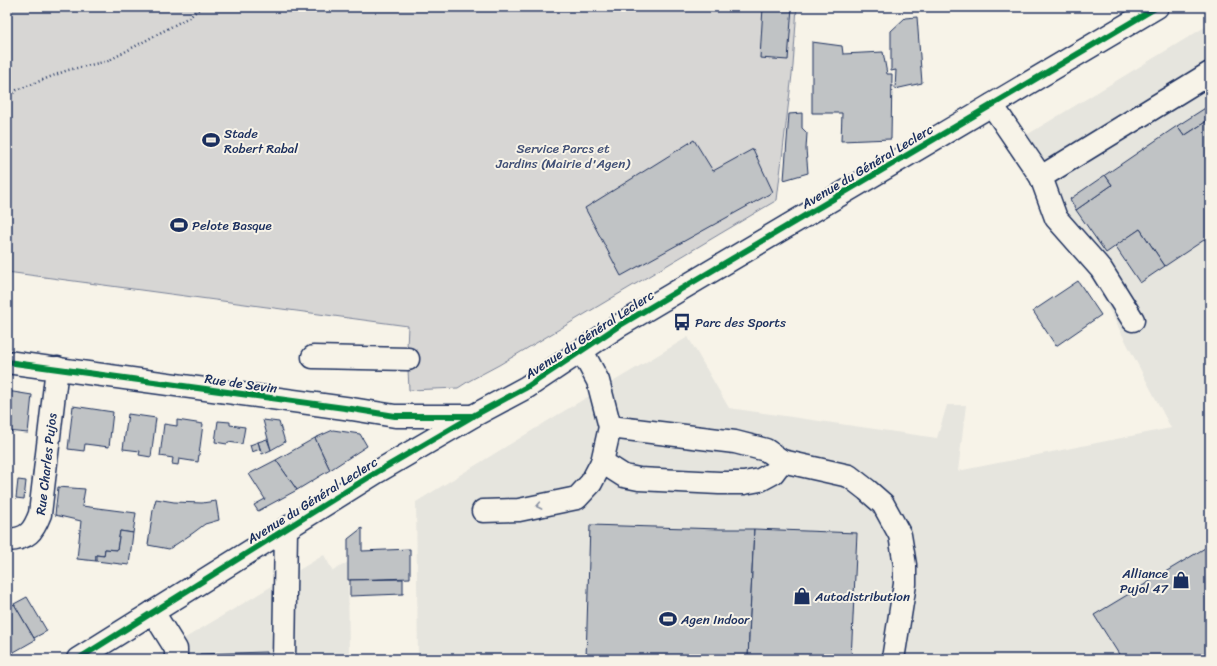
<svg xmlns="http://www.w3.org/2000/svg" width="1217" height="666" font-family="Sriracha,sans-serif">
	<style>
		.built { fill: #e6e5de }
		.green { fill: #d7d6d4; stroke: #798299 }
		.building { fill: #c0c3c5; stroke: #1b2f5e }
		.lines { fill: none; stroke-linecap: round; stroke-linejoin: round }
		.minor-casing { stroke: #1b2f5e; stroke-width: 25 }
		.path { stroke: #1b2f5e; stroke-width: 2.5; stroke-dasharray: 1 3; stroke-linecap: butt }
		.minor { stroke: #f7f3e8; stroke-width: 22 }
		.cycleway-casing { stroke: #f7f3e8; stroke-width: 8 }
		.cycleway { stroke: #00873e; stroke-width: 6 }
		.oneway { stroke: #8991a3 }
		.labels { text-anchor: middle; stroke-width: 4; stroke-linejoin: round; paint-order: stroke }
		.poi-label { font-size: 13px; fill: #1b2f5e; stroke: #f7f3e8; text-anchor: start }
		.park-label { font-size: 13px; fill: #415076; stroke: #f7f3e8 }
		.street-label { font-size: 13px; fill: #1b2f5e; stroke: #f7f3e8 }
	</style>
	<rect width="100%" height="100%" fill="#f7f3e8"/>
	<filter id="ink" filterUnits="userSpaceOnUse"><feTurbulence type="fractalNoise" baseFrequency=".025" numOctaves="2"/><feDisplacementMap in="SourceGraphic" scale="8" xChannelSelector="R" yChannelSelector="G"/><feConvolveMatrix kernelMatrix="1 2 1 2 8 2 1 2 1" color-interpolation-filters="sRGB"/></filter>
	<g filter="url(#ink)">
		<g class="built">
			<path d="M1210,24V659H418L416,502L554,417L688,337L729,408L937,438L947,405H966L958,471L1171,428L1020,139Z"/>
			<path d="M324,555L333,571L348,562L349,659H150Z"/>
		</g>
		<path class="green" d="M7,7H797L793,66L777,200L499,365L469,381L458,388L409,390L407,348L408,326L7,272Z"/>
		<g class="building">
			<path d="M763,7H792L788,60L760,58Z"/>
			<path d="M917,17L922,83L895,89L896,70L891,71V31L905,18Z"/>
			<path d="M812,42L842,46L843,54L883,52L887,74H892L891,139L841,141L842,113H812Z"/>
			<path d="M1210,105V119L1184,136L1177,126Z"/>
			<path d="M802,113V128L807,133L806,149L808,173L784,180L789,114Z"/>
			<path d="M1210,119V236L1165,266L1140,229L1106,253L1076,210L1112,185L1105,175L1177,126L1184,136Z"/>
			<path d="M694,140L713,171L753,149L773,192L621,276L585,208Z"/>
			<path d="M1105,175L1112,185L1076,210L1070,199Z"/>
			<path d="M1140,229L1165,266L1140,283L1115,246Z"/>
			<path d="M1078,281L1101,315L1056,346L1033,311Z"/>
			<path d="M7,391L32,395L28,433L7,431Z"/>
			<path d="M73,406L113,412L109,447L85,444L84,451L68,449Z"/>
			<path d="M128,414L156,418L151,457L139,455L140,451L123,449Z"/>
			<path d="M177,420L203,424L198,462L179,459L178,465L172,464L173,458L160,456L164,424L177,426Z"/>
			<path d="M263,420L279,422L285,442L271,450Z"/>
			<path d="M218,421L230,422V425L245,427L242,444L228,442L227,444L215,442Z"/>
			<path d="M333,430L360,434L367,446L330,470L315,438Z"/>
			<path d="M315,438L330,470L297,490L276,460Z"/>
			<path d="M267,439L271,450L262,454L258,442Z"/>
			<path d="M258,442L260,449L252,452L250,445Z"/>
			<path d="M276,460L297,490L258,511L254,505L265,499L249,474Z"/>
			<path d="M18,480L26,481L24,499L16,498Z"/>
			<path d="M58,487L85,489L82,506L136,513L133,533L120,531L117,550L105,549L104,556L96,555V561L77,559L81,521L55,515Z"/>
			<path d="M156,499L174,502L202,503L216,501L219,520L205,524L193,533L169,549L148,545L153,510Z"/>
			<path d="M590,525L720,529H754L748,659H586Z"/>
			<path d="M362,528V551L410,549V578L348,580V539Z"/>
			<path d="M754,529L857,533L851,659H748Z"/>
			<path d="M120,531L133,533L129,565L96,561V555L104,556L105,549L117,550Z"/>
			<path d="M1210,545V659H1122L1094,615Z"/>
			<path d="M403,579V594L350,596V580Z"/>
			<path d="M27,597L47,631L34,638L14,604Z"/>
			<path d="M14,604L35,640L7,656V608Z"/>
			<path d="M267,652V659H200V654Z"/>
		</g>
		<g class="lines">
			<g class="minor-casing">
				<g id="minor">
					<path d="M992,105L1041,177L1210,73"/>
					<path d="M1041,177L1056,218L1101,269L1133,320"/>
					<path d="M313,357L408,359"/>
					<path d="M7,362L352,409L395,416H472"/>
					<path d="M610,427L735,442L766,450L782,461L849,476L867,490L883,504L900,535L905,565V584L893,659"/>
					<path d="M602,462L624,476L639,479L719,483H744L760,480L773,473L782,461"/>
					<path d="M483,511L519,510L577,498L591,483L602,462L610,427L598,381L582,351"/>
					<path id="s1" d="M7,540C28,539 33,532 40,514L57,368"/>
					<path d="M153,612L176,649V659"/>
					<path d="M78,659L377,472L473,416L527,387L617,327L1157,7"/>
					<path d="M284,659L286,529"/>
				</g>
			</g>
			<path class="path" d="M7,98L17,90L68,70L108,61L191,16L201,7"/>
			<use href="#minor" class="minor"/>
			<g class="cycleway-casing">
				<g id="cycleway">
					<path d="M7,362L352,409L395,416H473"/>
					<path d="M78,659L377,472L473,416L527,387L617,327L1157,7"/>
				</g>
			</g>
			<use href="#cycleway" class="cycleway"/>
		</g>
		<defs><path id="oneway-chevron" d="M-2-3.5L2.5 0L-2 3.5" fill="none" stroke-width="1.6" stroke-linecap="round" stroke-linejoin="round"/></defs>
		<use class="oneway" href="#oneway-chevron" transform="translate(539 506) rotate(169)"/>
	</g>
	<defs>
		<g id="stadium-bare" transform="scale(1.38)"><path d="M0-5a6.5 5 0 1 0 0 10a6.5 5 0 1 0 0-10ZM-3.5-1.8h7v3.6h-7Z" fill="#1b2f5e" stroke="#f7f3e8" stroke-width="2.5" paint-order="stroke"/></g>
		<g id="bus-bare" transform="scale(1.38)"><path d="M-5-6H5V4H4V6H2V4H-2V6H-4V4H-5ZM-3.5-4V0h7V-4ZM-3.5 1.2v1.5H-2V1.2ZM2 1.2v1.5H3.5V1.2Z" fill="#1b2f5e" stroke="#f7f3e8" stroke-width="2.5" paint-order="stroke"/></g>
		<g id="shop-bare" transform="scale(1.38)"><path d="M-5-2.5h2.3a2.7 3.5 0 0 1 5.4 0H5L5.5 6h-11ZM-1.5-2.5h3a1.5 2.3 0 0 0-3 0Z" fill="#1b2f5e" stroke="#f7f3e8" stroke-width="2.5" paint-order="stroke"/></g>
	</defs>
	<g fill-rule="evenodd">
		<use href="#stadium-bare" x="211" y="140"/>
		<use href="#stadium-bare" x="179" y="225"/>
		<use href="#bus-bare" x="682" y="322"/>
		<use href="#shop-bare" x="1181" y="580"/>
		<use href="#shop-bare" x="802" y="596"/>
		<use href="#stadium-bare" x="668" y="619"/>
	</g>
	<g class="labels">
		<g class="poi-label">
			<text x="224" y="138">Stade<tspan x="224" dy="15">Robert Rabal</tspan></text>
			<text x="192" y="230">Pelote Basque</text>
			<text x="695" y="327">Parc des Sports</text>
			<text x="1168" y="578" text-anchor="end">Alliance<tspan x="1168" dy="15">Pujol 47</tspan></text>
			<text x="815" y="601">Autodistribution</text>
			<text x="681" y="624">Agen Indoor</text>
		</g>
		<g class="park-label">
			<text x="563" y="153">Service Parcs et<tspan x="563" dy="15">Jardins (Mairie d'Agen)</tspan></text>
		</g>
		<g class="street-label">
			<text transform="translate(867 166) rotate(-31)" y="5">Avenue du Général Leclerc</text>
			<text transform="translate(589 334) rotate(-33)" y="5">Avenue du Général Leclerc</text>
			<text transform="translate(241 383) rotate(8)" y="5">Rue de Sevin</text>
			<text dy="5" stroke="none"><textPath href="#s1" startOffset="96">Rue Charles Pujos</textPath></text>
			<text transform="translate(312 500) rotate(-32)" y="5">Avenue du Général Leclerc</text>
		</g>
	</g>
	<rect width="1217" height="666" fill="none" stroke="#f7f3e8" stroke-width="24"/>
	<rect x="12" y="12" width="1193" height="642" fill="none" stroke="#1b2f5e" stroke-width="1.5" filter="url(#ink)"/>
</svg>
